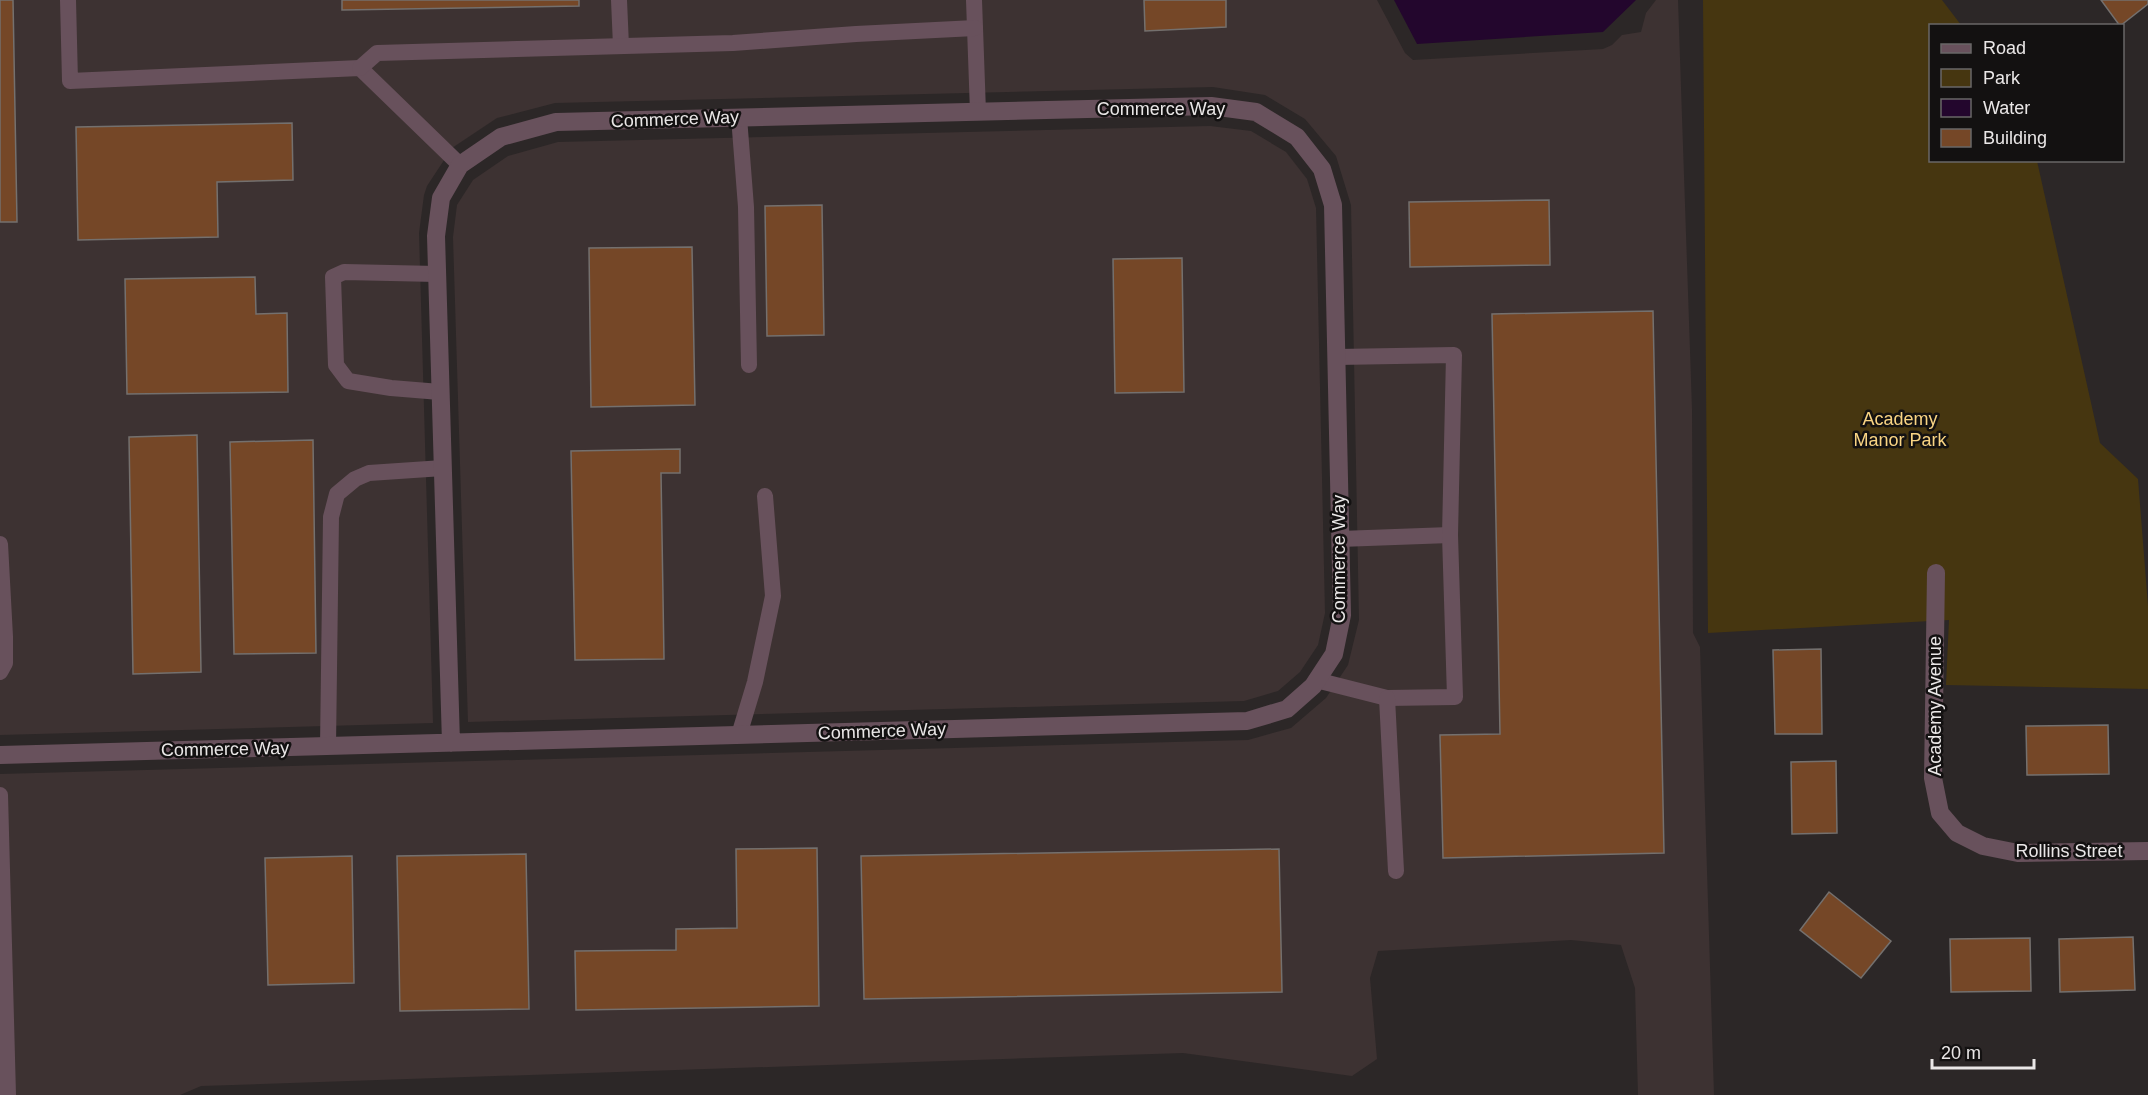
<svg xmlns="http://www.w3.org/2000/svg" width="2148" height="1095" font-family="Arial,sans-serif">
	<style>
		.built { fill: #3d3232 }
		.green { fill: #463610 }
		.water { fill: #23062d }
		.building { fill: #754727; stroke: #74706e; stroke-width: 1.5 }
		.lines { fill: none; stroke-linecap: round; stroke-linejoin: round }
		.service { stroke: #68515c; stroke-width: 16 }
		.minor { stroke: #68515c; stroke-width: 18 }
		.labels { text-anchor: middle; stroke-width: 5; stroke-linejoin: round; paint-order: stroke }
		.street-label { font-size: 18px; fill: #eae7e7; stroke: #131111 }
		.park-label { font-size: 18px; fill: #f9d483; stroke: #131111 }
	</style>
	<rect width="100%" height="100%" fill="#2c2727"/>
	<g class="built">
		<path d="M0,0H1377L1405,53L1413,60L1603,49L1612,45L1622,35L1641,32L1646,13L1656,0H1678L1692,409L1693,633L1700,647L1714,1095H1638L1635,988L1621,945L1571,940L1378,951L1370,978L1377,1059L1352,1076L1183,1053L201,1086L180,1095H0V774L1248,740L1291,728L1326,698L1348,665L1359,620L1351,205L1336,156L1305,119L1265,95L1213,87L555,103L497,118L452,148L427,186L424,195L419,233L433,723L0,735Z"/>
		<path d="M1210,126L1251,131L1286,152L1307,179L1316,208L1325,613L1318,645L1300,672L1278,691L1244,701L468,722L453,237L457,205L473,180L508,156L558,142Z"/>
	</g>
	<path class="green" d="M1703,0H1942L1961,25L1930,26V160L2037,161L2100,443L2138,479L2148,606V689L1946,685L1949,620L1708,633Z"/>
	<path class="water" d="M1394,0H1636L1603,32L1417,44Z"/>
	<g class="building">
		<path d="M0,0H13L17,222H0Z"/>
		<path d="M342,0H579V6L342,10Z"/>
		<path d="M1144,0H1226V27L1145,31Z"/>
		<path d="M2101,0H2148V4L2120,26Z"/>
		<path d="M292,123L293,180L217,182L218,237L78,240L76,127Z"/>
		<path d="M1549,200L1550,265L1410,267L1409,202Z"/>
		<path d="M822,205L824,335L767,336L765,206Z"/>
		<path d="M692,247L695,405L591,407L589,248Z"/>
		<path d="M1182,258L1184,392L1115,393L1113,259Z"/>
		<path d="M255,277L256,314L287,313L288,392L127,394L125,279Z"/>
		<path d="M1653,311L1664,853L1443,858L1440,735L1500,734L1492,314Z"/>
		<path d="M197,435L201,672L133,674L129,437Z"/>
		<path d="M313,440L316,653L234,654L230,442Z"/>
		<path d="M680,449V473H661L664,659L575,660L571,451Z"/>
		<path d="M1821,649L1822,734H1775L1773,650Z"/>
		<path d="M2108,725L2109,774L2027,775L2026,726Z"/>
		<path d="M1836,761L1837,833L1792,834L1791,762Z"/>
		<path d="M817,848L819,1006L576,1010L575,951L676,950V929L737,928L736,849Z"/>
		<path d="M1279,849L1282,992L864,999L861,856Z"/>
		<path d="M526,854L529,1009L400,1011L397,856Z"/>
		<path d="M352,856L354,983L268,985L265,858Z"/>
		<path d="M1829,892L1891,941L1861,978L1800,930Z"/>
		<path d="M2133,937L2135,990L2060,992L2059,939Z"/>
		<path d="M2030,938L2031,991L1951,992L1950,939Z"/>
	</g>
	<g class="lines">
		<g class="service">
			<path d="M68,0L70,81L360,68L460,165"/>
			<path d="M619,0L621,46"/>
			<path d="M974,0L978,112"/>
			<path d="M360,68L377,53L733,43L856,34L975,28"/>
			<path d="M739,117L746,207L749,365"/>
			<path d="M437,274L344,272L333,277L336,365L348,381L391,388L440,392"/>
			<path d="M1340,539L1450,535"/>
			<path d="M0,544L5,637V663L0,672"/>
			<path d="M1316,680L1387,698L1455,697L1450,535L1454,355L1337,357"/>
			<path d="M1387,698L1396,871"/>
			<path d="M739,735L755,682L773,596L765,496"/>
			<path d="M328,746L331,517L337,494L355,479L369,473L443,468"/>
			<path d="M0,795L8,1095"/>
		</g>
		<g class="minor">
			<path d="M1936,573L1933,778L1940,813L1957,833L1983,846L2018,853L2148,851"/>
			<path d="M0,755L1247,721L1287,709L1313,686L1334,654L1342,615L1333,205L1322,169L1297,137L1256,112L1211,106L556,122L501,137L460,165L441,198L436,236L451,743"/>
		</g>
	</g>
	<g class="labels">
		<g class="street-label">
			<text x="1161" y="115">Commerce Way</text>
			<text transform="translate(675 119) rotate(-2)" y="6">Commerce Way</text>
			<text transform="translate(1339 559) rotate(-90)" y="6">Commerce Way</text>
			<text transform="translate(1935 706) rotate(-90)" y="6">Academy Avenue</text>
			<text transform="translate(882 731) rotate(-2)" y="6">Commerce Way</text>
			<text transform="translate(225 749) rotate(-1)" y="6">Commerce Way</text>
			<text x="2069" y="857">Rollins Street</text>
		</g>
		<g class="park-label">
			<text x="1900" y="425">Academy<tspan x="1900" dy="21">Manor Park</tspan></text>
		</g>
	</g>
	<rect x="1929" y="24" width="195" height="138" fill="#131111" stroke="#696767" stroke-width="1.5"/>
	<rect x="1941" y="44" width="30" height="9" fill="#68515c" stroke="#696767" stroke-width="1.5"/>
	<text x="1983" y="54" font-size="18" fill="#eae7e7">Road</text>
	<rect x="1941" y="69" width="30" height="18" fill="#463610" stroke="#696767" stroke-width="1.5"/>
	<text x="1983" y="84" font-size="18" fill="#eae7e7">Park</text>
	<rect x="1941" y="99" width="30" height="18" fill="#23062d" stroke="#696767" stroke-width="1.5"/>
	<text x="1983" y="114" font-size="18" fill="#eae7e7">Water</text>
	<rect x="1941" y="129" width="30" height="18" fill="#754727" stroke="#696767" stroke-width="1.5"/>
	<text x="1983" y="144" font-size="18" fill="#eae7e7">Building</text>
	<path d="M1932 1059v9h102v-9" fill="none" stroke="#eae7e7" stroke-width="3"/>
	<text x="1941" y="1059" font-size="18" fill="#eae7e7" stroke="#131111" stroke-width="4.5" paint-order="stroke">20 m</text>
</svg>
